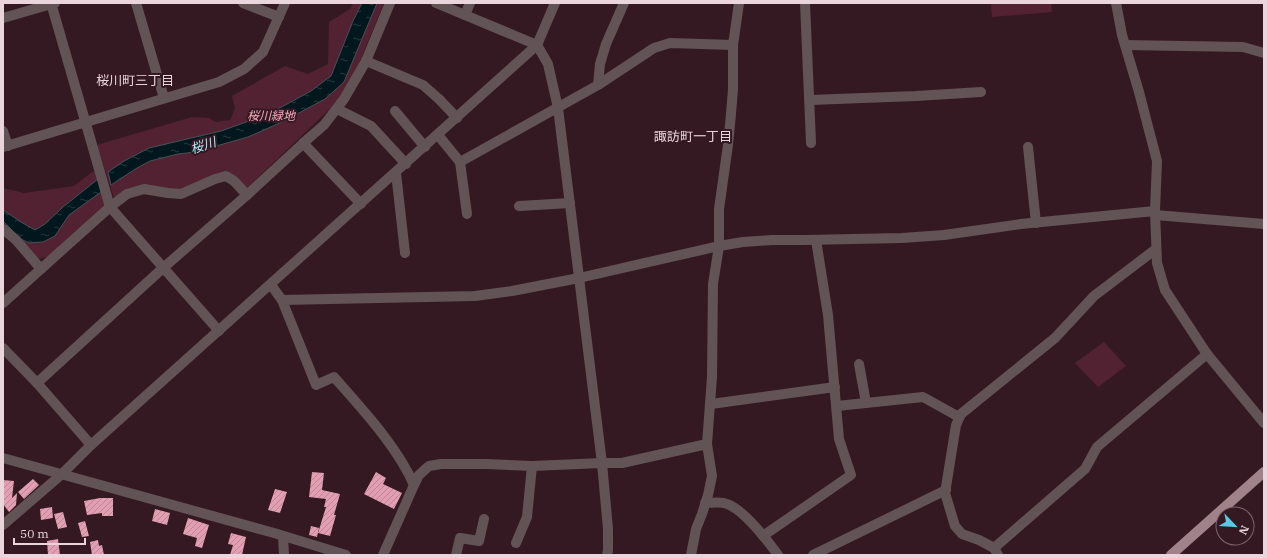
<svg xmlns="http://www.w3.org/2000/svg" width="1267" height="558" font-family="'IBM Plex Serif','Noto Sans JP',serif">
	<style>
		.park { fill: #522232 }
		.water { fill: url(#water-ripples); stroke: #465156 }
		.building { fill: url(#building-hatch) }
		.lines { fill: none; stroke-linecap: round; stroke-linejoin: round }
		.minor { stroke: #625357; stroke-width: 10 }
		.tertiary { stroke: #625357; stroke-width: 10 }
		.primary { stroke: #a0828a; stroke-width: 10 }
		.labels { text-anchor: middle; stroke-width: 4; stroke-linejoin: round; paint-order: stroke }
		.park-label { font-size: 12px; font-style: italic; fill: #f6acc1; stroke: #351922 }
		.neighbourhood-label { font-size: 13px; fill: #e9d5db; stroke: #351922 }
		.water-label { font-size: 13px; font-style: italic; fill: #aaebfb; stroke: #351922 }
	</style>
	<defs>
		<pattern id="water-ripples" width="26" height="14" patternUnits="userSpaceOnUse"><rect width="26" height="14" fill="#00181d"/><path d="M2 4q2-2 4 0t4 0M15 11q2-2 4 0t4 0" fill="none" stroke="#25393d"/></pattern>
		<pattern id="building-hatch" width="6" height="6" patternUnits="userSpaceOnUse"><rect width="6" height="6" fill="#e29eb2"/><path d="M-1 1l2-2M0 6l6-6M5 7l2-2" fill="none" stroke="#bb8696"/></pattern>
	</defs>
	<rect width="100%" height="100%" fill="#351922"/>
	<g class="park">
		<path d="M353,3H384L350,85L333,106L247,188L228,171L220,173L179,191L142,186L114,198L97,145L192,117L209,118L216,122L230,120L235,108L232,96L285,66L308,74L328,64L329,22L350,9Z"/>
		<path d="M991,3H1051L1052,12L992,17Z"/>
		<path d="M96,169L106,205L50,256L38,259L3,222V188L24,193L74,186Z"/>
		<path d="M1104,342L1126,366L1098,387L1075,363Z"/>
	</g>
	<g class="water">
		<path d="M362,3H377L344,82L325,99L282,122L248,137L195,152L178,154L150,161L137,168L111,185L108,172L124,161L149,148L221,131L252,120L278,109L311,91L331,76L353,21Z"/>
		<path d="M98,179L101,192L69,215L55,236L43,242L29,243L21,239L3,221V210L21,222L35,230L45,224L63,207Z"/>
	</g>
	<g class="building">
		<path d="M312,472L324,473L322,490L340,494L334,515H336L330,536L318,533L326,507H324L326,499L309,497Z"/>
		<path d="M376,472L386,478L383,484L402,493L394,509L364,494Z"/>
		<path d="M33,479L39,485L24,499L18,492Z"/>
		<path d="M3,480L14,481L12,498L17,493L16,505L9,512L3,504Z"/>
		<path d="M275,489L287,492L280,513L268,510Z"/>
		<path d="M100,498H113V516H102V513L87,515L84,501Z"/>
		<path d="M52,507L53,518L41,520L40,509Z"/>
		<path d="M155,509L170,513L167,525L152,521Z"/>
		<path d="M63,512L67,527L58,529L54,514Z"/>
		<path d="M188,518L209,525L202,548L195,546L197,538L183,534Z"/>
		<path d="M85,521L89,536L82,537L78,523Z"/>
		<path d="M311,526L319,528L317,537L309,535Z"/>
		<path d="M231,533L246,537L242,555H230L233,545L228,544Z"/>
		<path d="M58,539L60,555H48L47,541Z"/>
		<path d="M98,540L99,546L102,545L104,555H92L90,542Z"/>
	</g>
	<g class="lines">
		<g class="minor">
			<path d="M51,3L110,207L219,331"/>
			<path d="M136,3L164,98"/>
			<path d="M243,3L279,17"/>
			<path d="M805,3L811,143"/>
			<path d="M1116,3L1122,35L1139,92L1157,161L1155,211L1157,263L1165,290L1207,354L1264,423"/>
			<path d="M465,15L470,3"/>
			<path d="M3,18L55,3"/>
			<path d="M537,45L548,64L558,108L602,463L608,529V550L607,555"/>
			<path d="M1125,45L1243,47L1264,53"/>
			<path d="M366,61L423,85L439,99L457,118"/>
			<path d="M598,85L600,64L606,44L624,3"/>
			<path d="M810,100L916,96L981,92"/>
			<path d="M337,109L371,126L406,164"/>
			<path d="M395,111L425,147"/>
			<path d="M3,131L8,146"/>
			<path d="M438,135L460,162L598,85L654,48L670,43L733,45"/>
			<path d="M303,143L361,204"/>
			<path d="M3,147L219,82L244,69L263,52L285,3"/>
			<path d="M1028,147L1036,223"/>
			<path d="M460,162L467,214"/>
			<path d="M396,173L405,253"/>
			<path d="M519,206L570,203"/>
			<path d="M1155,215L1264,224"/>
			<path d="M3,229L16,240L41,269"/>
			<path d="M271,285L282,300L316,385L334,377C362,409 397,446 414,485"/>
			<path d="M282,300L475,296L512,291L579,278L719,246L743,242L772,240H804L902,238L944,235L1021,224L1155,211"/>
			<path d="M3,303L110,207L127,194L144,189L168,193L181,194L215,179L226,176L234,181L247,195"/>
			<path d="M3,348L37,383L91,445"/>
			<path d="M859,364L866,403"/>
			<path d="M37,383L163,268L247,195L309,138L324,125L344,99L366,61L390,3"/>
			<path d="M711,404L835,387"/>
			<path d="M837,406L923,397L959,417"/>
			<path d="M3,458L274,533L346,555"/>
			<path d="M705,503C712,503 721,501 727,504C743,509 768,541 778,555"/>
			<path d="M3,525L62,474"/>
			<path d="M283,536L284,555"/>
			<path d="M763,536L851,475L839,439L828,315L816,240"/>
			<path d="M516,543L527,517L532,466"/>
			<path d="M994,548L1085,469L1097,447L1207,354"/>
			<path d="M383,555L414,485L419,475L429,466L441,464H487L532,466L602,463H622L707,444"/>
			<path d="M456,555L460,538L479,541L484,519"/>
			<path d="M691,555L696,529L702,514L708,495L712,476L707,444L712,377L713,284L719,246V209L728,145L731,114L733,89V45L739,3"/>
			<path d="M813,555L946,490"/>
			<path d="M998,555L994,548L979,540L962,534L955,526L945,493L956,425L961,414L1055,338L1094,296L1156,249"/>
		</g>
		<g class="tertiary">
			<path d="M436,3L537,45"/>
			<path d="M62,474L91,445L537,45L555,3"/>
		</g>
		<path class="primary" d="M1171,555L1264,472"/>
	</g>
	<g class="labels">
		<g class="park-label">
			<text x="271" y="120">桜川緑地</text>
		</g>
		<g class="neighbourhood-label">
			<text x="135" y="85">桜川町三丁目</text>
			<text x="693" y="141">諏訪町一丁目</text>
		</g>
		<g class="water-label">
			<text transform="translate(203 145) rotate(-18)" y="5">桜川</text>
		</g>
	</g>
	<rect width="1267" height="558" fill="none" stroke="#e9d5db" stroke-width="8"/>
	<g transform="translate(1235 526) rotate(115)"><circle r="19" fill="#351922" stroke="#7d646c"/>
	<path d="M0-3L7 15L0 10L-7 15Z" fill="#57c9e2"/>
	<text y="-6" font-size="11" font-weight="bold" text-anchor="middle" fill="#e9d5db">N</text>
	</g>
	<path d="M14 538v6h71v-6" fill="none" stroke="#e9d5db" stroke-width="2"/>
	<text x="20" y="538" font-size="12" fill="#e9d5db" stroke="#351922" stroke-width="3" paint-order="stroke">50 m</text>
</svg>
